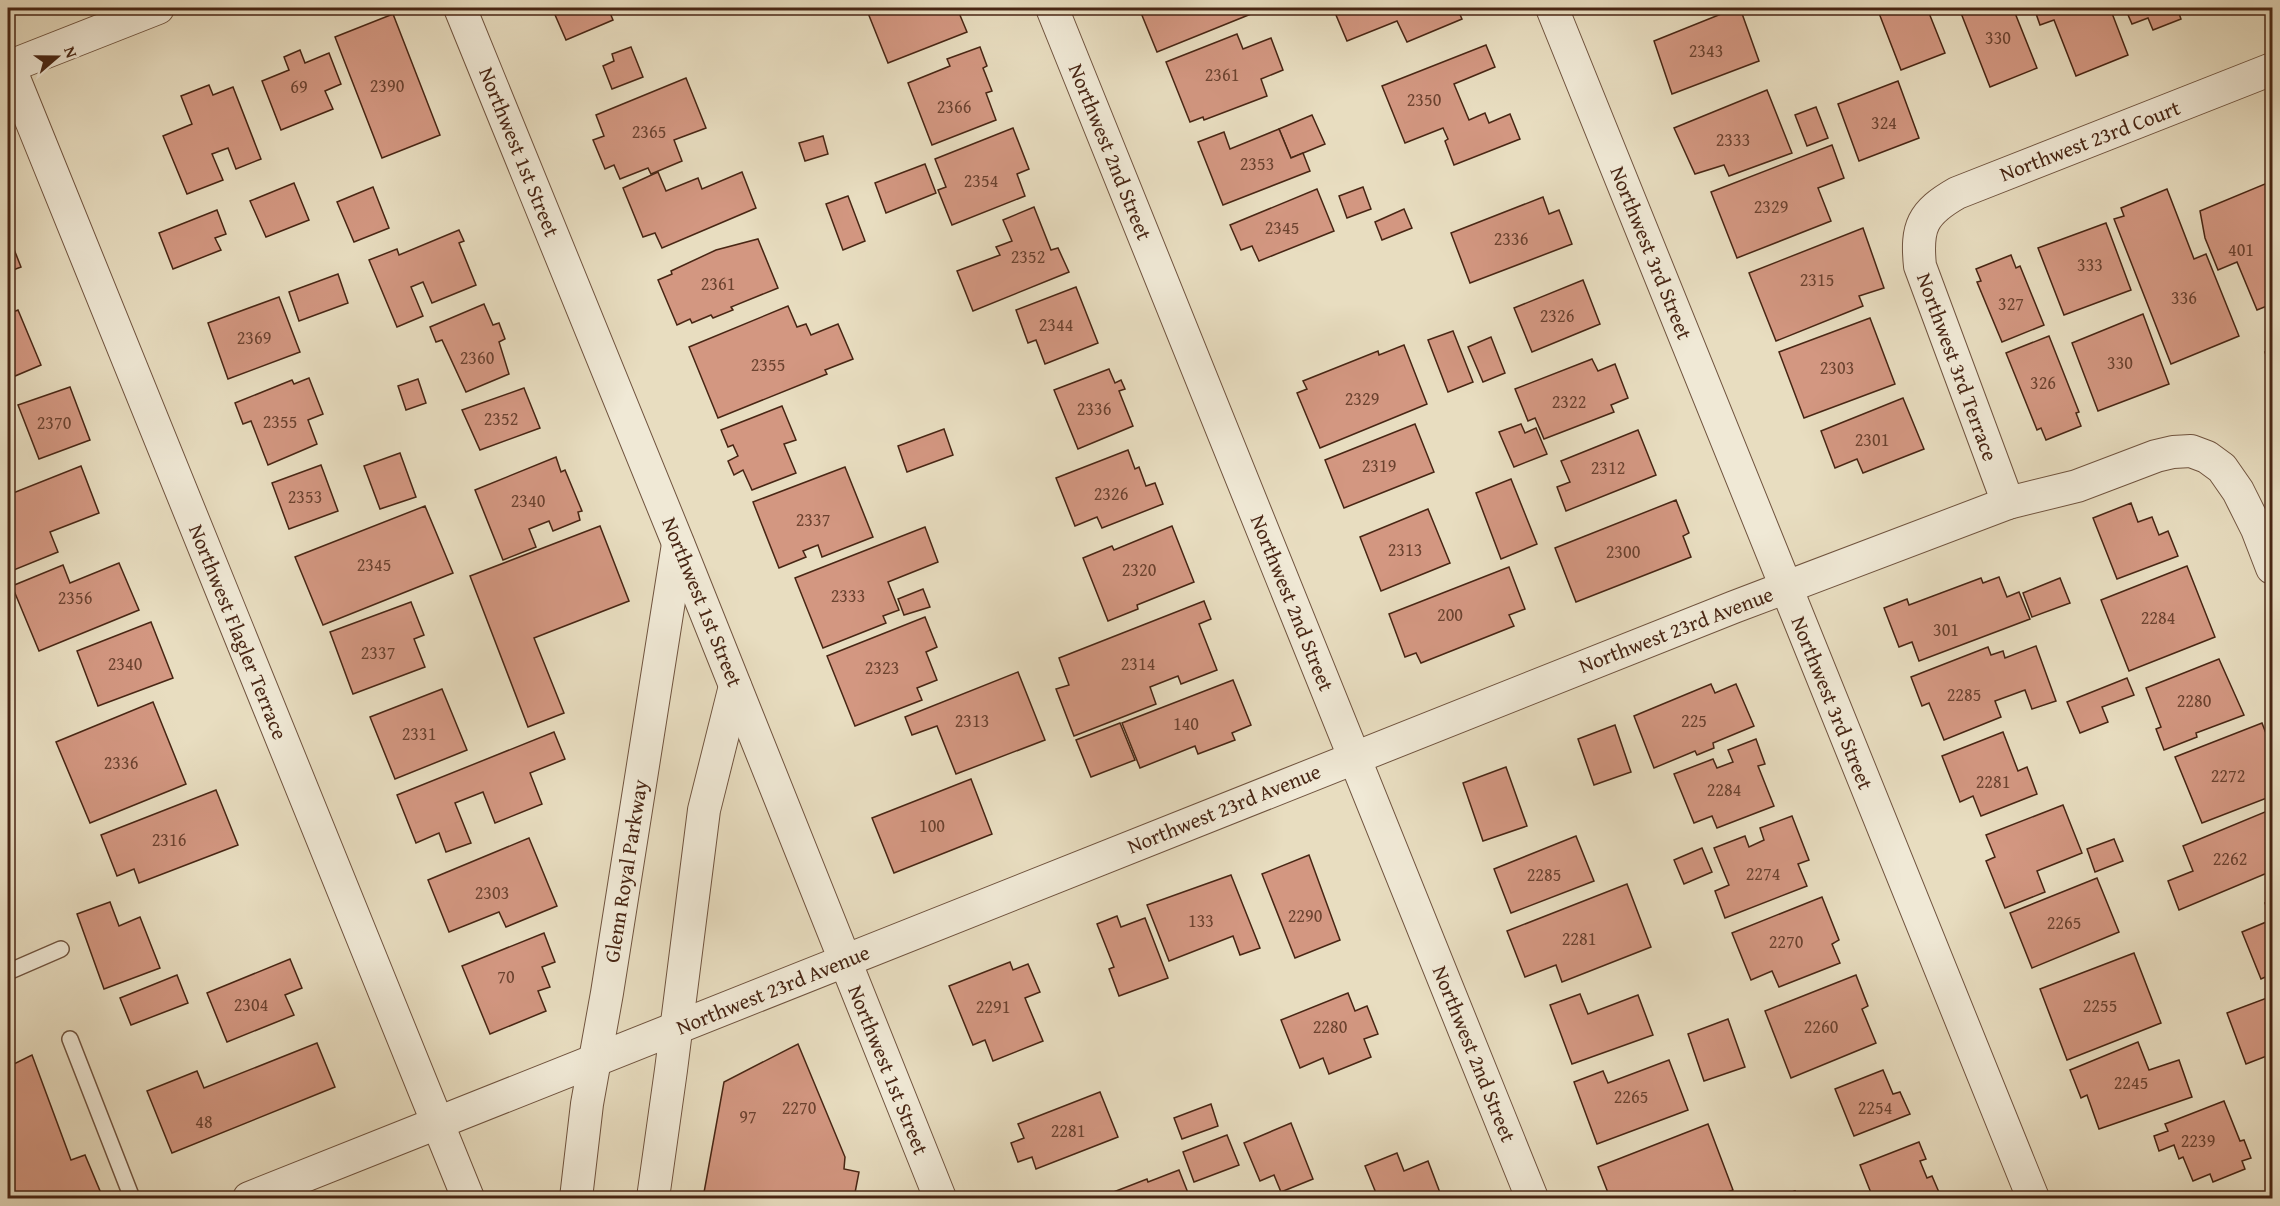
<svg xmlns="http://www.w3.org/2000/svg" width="2280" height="1206" font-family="'Gentium Book Plus',serif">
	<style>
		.building { fill: #d39781; stroke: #482614; stroke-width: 1.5 }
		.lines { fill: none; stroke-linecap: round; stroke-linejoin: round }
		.lane-casing { stroke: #70543f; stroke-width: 18 }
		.street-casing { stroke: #70543f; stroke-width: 34 }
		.lane { stroke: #f0e9d6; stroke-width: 15 }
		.street { stroke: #f0e9d6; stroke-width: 32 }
		.labels { text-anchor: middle; stroke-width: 6; stroke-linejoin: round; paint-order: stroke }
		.number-label { font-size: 18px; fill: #6b422f }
		.street-label { font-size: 21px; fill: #482614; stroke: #f0e9d6 }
	</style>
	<rect width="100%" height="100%" fill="#e8ddc0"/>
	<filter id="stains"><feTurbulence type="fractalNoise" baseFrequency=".00333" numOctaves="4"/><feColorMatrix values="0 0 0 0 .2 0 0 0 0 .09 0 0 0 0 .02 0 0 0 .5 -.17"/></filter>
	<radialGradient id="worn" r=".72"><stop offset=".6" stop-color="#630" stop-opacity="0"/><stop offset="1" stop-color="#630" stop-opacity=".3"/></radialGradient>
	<g class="building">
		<path d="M552,8H608L613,20L566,40Z"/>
		<path d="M866,8H957L967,32L888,63Z"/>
		<path d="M1139,8H1249L1251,14L1157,52Z"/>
		<path d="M1333,8H1457L1462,19L1407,42L1397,21L1347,41Z"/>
		<path d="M1736,8H1740L1759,61L1672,94L1654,41Z"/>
		<path d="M1877,8H1927L1945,53L1901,70Z"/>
		<path d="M1959,8H2013L2037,68L1990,87Z"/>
		<path d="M2034,8H2110L2128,55L2076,76L2054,20L2040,25Z"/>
		<path d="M2125,8H2177L2181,19L2153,30L2148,18L2132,24Z"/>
		<path d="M393,14L440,135L382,158L335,37Z"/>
		<path d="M1237,34L1243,49L1271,38L1283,70L1261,79L1267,96L1204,120L1203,117L1190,122L1166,62Z"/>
		<path d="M1486,45L1495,67L1454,84L1469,120L1485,113L1489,123L1510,114L1520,139L1454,165L1445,141L1448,139L1443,128L1405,143L1382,86Z"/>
		<path d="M631,47L643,77L612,89L603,66L614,61L612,54Z"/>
		<path d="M980,47L987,66L983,68L992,91L986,93L996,120L932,145L908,83L950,66L947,59Z"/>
		<path d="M300,50L305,63L329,53L341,84L325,91L333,109L281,130L262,81L289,70L284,57Z"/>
		<path d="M686,78L706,128L674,140L682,161L651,174L648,168L620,179L614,165L605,169L593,140L604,136L596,115Z"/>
		<path d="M1898,81L1919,138L1859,161L1838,104Z"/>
		<path d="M209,85L213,95L233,87L261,159L236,169L228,148L212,154L223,180L187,194L163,136L192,124L181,96Z"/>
		<path d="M1767,90L1792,153L1729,176L1724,165L1695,174L1674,128Z"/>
		<path d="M1816,107L1828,138L1807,146L1795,115Z"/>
		<path d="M1312,115L1325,144L1291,158L1279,129Z"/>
		<path d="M1013,128L1029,169L1017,174L1025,196L952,225L938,190L946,187L935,159Z"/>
		<path d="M1279,129L1291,158L1303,153L1310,171L1223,205L1198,142L1224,132L1230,149Z"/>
		<path d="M823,136L828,154L805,161L799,143Z"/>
		<path d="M1832,145L1844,178L1818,188L1831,221L1737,258L1711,192Z"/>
		<path d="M925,164L936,193L886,213L875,183Z"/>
		<path d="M658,172L666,191L698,178L702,189L742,172L756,208L662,248L655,233L643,237L623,188Z"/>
		<path d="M2272,181V304L2257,310L2237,262L2218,270L2205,238L2200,211Z"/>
		<path d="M294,183L309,220L266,237L250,201Z"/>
		<path d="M373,187L389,228L354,242L337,202Z"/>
		<path d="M1363,187L1371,209L1347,218L1339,196Z"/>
		<path d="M1317,189L1334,231L1259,261L1252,246L1241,250L1230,225Z"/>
		<path d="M2167,189L2194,259L2206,254L2239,336L2171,364L2114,219L2124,216L2121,208Z"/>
		<path d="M848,196L865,241L843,250L826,204Z"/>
		<path d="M1543,197L1549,214L1559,210L1572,244L1470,283L1451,233Z"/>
		<path d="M1034,207L1051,250L1058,248L1069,272L973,311L957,271L1000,255L996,247L1012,241L1003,220Z"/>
		<path d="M1404,209L1412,228L1382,240L1375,222Z"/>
		<path d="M217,210L226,234L215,238L221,250L173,269L159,233Z"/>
		<path d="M2106,223L2131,290L2064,315L2038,248Z"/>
		<path d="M1863,228L1884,288L1859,296L1863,306L1776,341L1749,273Z"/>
		<path d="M459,230L464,241L459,243L476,285L432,303L423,282L411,287L423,316L397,327L369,260L397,249L399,255Z"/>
		<path d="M8,234L21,267L8,272Z"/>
		<path d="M758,239L778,288L731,307L733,310L713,318L711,315L692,323L690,319L677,325L658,280L672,274L671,271L716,250Z"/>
		<path d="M2011,255L2016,268L2020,266L2044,325L2002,342L1977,282L1981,281L1976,269Z"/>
		<path d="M338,274L348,303L299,321L289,292Z"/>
		<path d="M1583,280L1600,324L1532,352L1514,308Z"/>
		<path d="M1076,287L1098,343L1045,364L1036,340L1028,343L1016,310Z"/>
		<path d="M279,297L300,352L228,379L208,323Z"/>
		<path d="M484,304L493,325L499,323L505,339L499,342L509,374L466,392L442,340L436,342L430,327Z"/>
		<path d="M788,306L797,327L806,324L811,335L838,324L853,359L825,370L827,374L718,418L689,347Z"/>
		<path d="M18,310L41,365L8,379V314Z"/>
		<path d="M2143,314L2169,384L2098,411L2072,343Z"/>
		<path d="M1870,318L1895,384L1804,418L1779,352Z"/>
		<path d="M1453,331L1473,382L1448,392L1428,340Z"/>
		<path d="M2049,336L2079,412L2076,413L2081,426L2046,440L2041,428L2037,430L2006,353Z"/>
		<path d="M1491,337L1505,373L1483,382L1468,347Z"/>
		<path d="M1404,345L1427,404L1320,448L1297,393L1307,389L1303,381L1378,351L1379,355Z"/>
		<path d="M2272,349V377L2265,352Z"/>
		<path d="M1592,359L1598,371L1615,364L1628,398L1611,405L1614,412L1544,439L1535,418L1528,421L1515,389Z"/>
		<path d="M1109,369L1115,383L1121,380L1125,389L1119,391L1133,426L1078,449L1054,390Z"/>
		<path d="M309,378L323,414L308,420L317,444L268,465L251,421L243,424L235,403L292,380L294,384Z"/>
		<path d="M418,379L426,403L406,410L398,386Z"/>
		<path d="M70,387L90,440L39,459L18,405Z"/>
		<path d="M524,388L540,428L480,450L462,410Z"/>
		<path d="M1903,398L1924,449L1863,473L1857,459L1835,468L1821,431Z"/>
		<path d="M782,406L796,440L784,444L796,473L752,490L743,470L734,475L728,461L738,456L733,445L728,447L721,430Z"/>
		<path d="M1415,424L1434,472L1344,508L1325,460Z"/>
		<path d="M1521,424L1525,433L1536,428L1547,454L1514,467L1499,432Z"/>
		<path d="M944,429L953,455L907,472L898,446Z"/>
		<path d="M1638,430L1656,475L1566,511L1557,487L1570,482L1561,461Z"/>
		<path d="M1128,450L1135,469L1139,467L1146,486L1155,483L1163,504L1102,528L1097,517L1075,526L1056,478Z"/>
		<path d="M400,453L416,497L380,509L364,466Z"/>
		<path d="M556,457L561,472L565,470L582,511L578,512L580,520L553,531L549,521L529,529L536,547L503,560L475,490Z"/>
		<path d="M321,465L338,511L289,529L272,483Z"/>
		<path d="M81,466L99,513L50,532L58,552L9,572L8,495Z"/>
		<path d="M845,467L873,537L822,557L818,545L803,551L806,557L779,568L753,502Z"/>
		<path d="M1511,479L1537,544L1501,559L1476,493Z"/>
		<path d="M1676,500L1689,533L1683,536L1691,557L1576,602L1555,548Z"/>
		<path d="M2131,503L2138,522L2152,517L2159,535L2168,531L2178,556L2117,579L2093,518Z"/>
		<path d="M425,506L453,573L323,625L295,557Z"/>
		<path d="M1428,509L1450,563L1381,591L1360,537Z"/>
		<path d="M600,526L629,601L534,638L564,713L528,727L470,576Z"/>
		<path d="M1172,526L1194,582L1137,605L1138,609L1108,621L1083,558L1112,546L1114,550Z"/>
		<path d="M925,527L938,562L888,582L899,610L883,616L886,623L823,648L795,578Z"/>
		<path d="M119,563L139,610L39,651L12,586L63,565L70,583Z"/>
		<path d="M2187,566L2215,637L2129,671L2101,600Z"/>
		<path d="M1509,567L1525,609L1509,615L1514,626L1421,663L1416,653L1405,657L1389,614Z"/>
		<path d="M1999,577L2007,597L2019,592L2030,619L1919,661L1912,642L1899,647L1884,608L1907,599L1909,605L1981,578L1983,583Z"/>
		<path d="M2060,578L2070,603L2032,617L2023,593Z"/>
		<path d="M923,589L930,607L904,615L898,599Z"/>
		<path d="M1204,601L1211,619L1199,624L1217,670L1181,684L1178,676L1150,687L1156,704L1074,736L1056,689L1069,685L1059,658Z"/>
		<path d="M411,602L424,635L414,639L425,667L353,694L330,632Z"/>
		<path d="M925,617L937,647L926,652L937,680L917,688L922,700L855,726L827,656Z"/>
		<path d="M151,622L173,678L98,706L77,651Z"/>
		<path d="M2036,646L2056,701L2032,709L2025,690L1995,701L2001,717L1944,740L1929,703L1922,706L1911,677L1988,647L1991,655L2003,651L2005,658Z"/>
		<path d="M2219,659L2244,715L2196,733L2197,737L2164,750L2156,729L2161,727L2146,688Z"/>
		<path d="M1018,672L1045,740L956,774L937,726L912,735L905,717Z"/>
		<path d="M2127,678L2134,695L2102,707L2108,722L2080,733L2067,702Z"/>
		<path d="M1233,680L1251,725L1232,733L1235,740L1198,754L1195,746L1140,768L1122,723Z"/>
		<path d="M1711,684L1715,693L1736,684L1754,726L1713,743L1714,748L1697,755L1695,751L1654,768L1634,716Z"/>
		<path d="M442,689L467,750L395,779L370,717Z"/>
		<path d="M153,702L186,784L90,823L56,742Z"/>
		<path d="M1120,723L1135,760L1091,777L1076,740Z"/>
		<path d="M2262,723L2272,749V796L2202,823L2175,757Z"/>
		<path d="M1615,725L1631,772L1594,785L1578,739Z"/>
		<path d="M554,732L565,759L530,773L542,804L495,823L483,792L455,803L471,843L446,852L439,833L416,843L397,795Z"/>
		<path d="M2003,732L2018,771L2027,767L2037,794L1981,816L1973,796L1960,802L1942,756Z"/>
		<path d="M1756,739L1765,764L1758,766L1774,806L1717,828L1712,816L1694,823L1674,774L1713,759L1717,768L1733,762L1728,750Z"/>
		<path d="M1506,767L1527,826L1483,841L1463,783Z"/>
		<path d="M971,779L992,834L894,873L872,818Z"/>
		<path d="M216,790L238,845L139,883L134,869L117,876L101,835Z"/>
		<path d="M2063,805L2082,853L2037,871L2045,892L2005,908L1986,861L1995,857L1986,835Z"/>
		<path d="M2272,809V871L2179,910L2168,881L2193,871L2183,846Z"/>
		<path d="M1792,816L1809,860L1798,864L1807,886L1725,918L1715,891L1729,885L1714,848L1745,836L1749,847L1764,840L1760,828Z"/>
		<path d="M1576,836L1594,881L1511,913L1494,869Z"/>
		<path d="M529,838L557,906L506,927L499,912L449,932L428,880Z"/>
		<path d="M2114,839L2123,861L2095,872L2087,849Z"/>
		<path d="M1702,848L1712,872L1684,884L1674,860Z"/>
		<path d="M1309,855L1340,940L1295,958L1262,874Z"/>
		<path d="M1231,875L1260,948L1240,955L1233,936L1169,961L1147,905Z"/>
		<path d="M2097,878L2119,932L2032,968L2010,913Z"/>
		<path d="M1627,884L1651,947L1562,982L1556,965L1525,977L1507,931Z"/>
		<path d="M1822,897L1839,940L1832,944L1840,963L1779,987L1772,971L1751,980L1732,933Z"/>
		<path d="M2272,900V974L2261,979L2242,932L2271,920L2265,903Z"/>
		<path d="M110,902L119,926L140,917L160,968L104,989L77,914Z"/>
		<path d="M1117,916L1121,927L1145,918L1168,978L1119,996L1109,969L1114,967L1097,924Z"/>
		<path d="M544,933L555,962L542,967L550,987L538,991L546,1011L490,1034L462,966Z"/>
		<path d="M2134,953L2161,1023L2067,1060L2040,989Z"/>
		<path d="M290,959L302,988L285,995L294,1015L227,1042L207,993Z"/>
		<path d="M1010,962L1013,970L1028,964L1040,992L1025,998L1043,1041L993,1061L985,1040L973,1045L949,986Z"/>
		<path d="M177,975L188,1003L131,1025L120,998Z"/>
		<path d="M1856,975L1868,1006L1862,1009L1876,1043L1791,1078L1765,1011Z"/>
		<path d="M1348,993L1355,1011L1367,1006L1378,1034L1364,1039L1371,1057L1329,1074L1323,1058L1300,1068L1281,1020Z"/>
		<path d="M1580,994L1588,1014L1638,995L1653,1035L1572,1064L1550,1005Z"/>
		<path d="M2272,996V1054L2246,1064L2227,1013Z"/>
		<path d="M1728,1019L1745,1067L1704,1081L1688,1034Z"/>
		<path d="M2138,1042L2149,1070L2179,1060L2192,1097L2099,1129L2087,1095L2081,1098L2070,1070Z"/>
		<path d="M317,1043L335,1087L172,1153L147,1091L197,1071L204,1088Z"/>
		<path d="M798,1044L845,1157L844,1169L859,1172L854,1198H703L724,1082Z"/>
		<path d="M8,1050L14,1064L32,1055L71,1160L85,1155L103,1198H8Z"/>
		<path d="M1669,1060L1688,1110L1597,1144L1574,1082L1603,1071L1608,1083Z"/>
		<path d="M1883,1070L1893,1094L1900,1092L1910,1114L1854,1136L1835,1089Z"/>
		<path d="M1100,1092L1118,1137L1036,1169L1032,1157L1018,1162L1011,1143L1024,1138L1018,1124Z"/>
		<path d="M2224,1101L2240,1141L2244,1140L2251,1158L2242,1161L2245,1169L2213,1182L2210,1174L2193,1181L2183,1157L2179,1159L2174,1145L2159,1151L2154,1136L2168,1131L2165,1124Z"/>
		<path d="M1211,1104L1218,1126L1182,1139L1174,1118Z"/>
		<path d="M1291,1123L1313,1179L1281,1192L1274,1175L1260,1181L1244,1143Z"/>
		<path d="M1708,1124L1733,1190L1711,1198H1610L1598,1167Z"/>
		<path d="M1227,1135L1239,1165L1194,1182L1183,1152Z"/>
		<path d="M1919,1142L1926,1159L1920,1161L1927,1178L1932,1176L1941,1197L1873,1198L1860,1165Z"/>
		<path d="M1397,1153L1404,1171L1428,1161L1442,1198H1378L1365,1166Z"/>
		<path d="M1179,1170L1190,1198H1098L1147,1179L1148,1182Z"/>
		<path d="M1795,1191L1797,1198H1773Z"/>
	</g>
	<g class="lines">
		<g class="lane-casing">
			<g id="lane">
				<path d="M8,972L61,949"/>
				<path d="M70,1039L132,1198"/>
			</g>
		</g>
		<g class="street-casing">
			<g id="street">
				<path d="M460,8L678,543L940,1198"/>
				<path d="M1052,8L1532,1198"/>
				<path d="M1552,8L2033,1198"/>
				<path d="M9,66L468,1198"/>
				<path d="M8,67L158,8"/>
				<path d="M2008,503L1920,266C1916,227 1922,213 1957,193L2272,69"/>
				<path d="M249,1198L1734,607L2008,503L2077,486L2156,456L2173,452L2191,451L2207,457L2222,468L2238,491L2257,529L2272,568"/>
				<path d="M576,1198L587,1104L607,993L678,544"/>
				<path d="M653,1198L671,1070L704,810L735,686"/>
			</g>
		</g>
		<use href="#lane" class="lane"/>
		<use href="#street" class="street"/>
	</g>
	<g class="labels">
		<g class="number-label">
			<text x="1998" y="44">330</text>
			<text x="1706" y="57">2343</text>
			<text x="1222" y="81">2361</text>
			<text x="387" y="92">2390</text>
			<text x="299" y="93">69</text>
			<text x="1424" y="106">2350</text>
			<text x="954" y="113">2366</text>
			<text x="1884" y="129">324</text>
			<text x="649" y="138">2365</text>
			<text x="1733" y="146">2333</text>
			<text x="1257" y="170">2353</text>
			<text x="981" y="187">2354</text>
			<text x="1771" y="213">2329</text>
			<text x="1282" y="234">2345</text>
			<text x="1511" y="245">2336</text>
			<text x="2241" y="256">401</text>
			<text x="1028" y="263">2352</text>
			<text x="2090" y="271">333</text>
			<text x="1817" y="286">2315</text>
			<text x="718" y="290">2361</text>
			<text x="2184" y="304">336</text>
			<text x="2011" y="310">327</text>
			<text x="1557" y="322">2326</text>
			<text x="1056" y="331">2344</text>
			<text x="254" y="344">2369</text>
			<text x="477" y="364">2360</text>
			<text x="2120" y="369">330</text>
			<text x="768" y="371">2355</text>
			<text x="1837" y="374">2303</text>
			<text x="2043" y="389">326</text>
			<text x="1362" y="405">2329</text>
			<text x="1569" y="408">2322</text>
			<text x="1094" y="415">2336</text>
			<text x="501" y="425">2352</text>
			<text x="280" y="428">2355</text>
			<text x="54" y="429">2370</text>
			<text x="1872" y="446">2301</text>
			<text x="1379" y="472">2319</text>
			<text x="1608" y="474">2312</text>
			<text x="1111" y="500">2326</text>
			<text x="305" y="503">2353</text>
			<text x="528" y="507">2340</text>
			<text x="813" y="526">2337</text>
			<text x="1405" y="556">2313</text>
			<text x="1623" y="558">2300</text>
			<text x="374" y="571">2345</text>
			<text x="1139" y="576">2320</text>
			<text x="848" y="602">2333</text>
			<text x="75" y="604">2356</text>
			<text x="1450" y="621">200</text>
			<text x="2158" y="624">2284</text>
			<text x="1946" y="636">301</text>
			<text x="378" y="659">2337</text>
			<text x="125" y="670">2340</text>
			<text x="1138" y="670">2314</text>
			<text x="882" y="674">2323</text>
			<text x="1964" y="701">2285</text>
			<text x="2194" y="707">2280</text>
			<text x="972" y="727">2313</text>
			<text x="1694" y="727">225</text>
			<text x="1186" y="730">140</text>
			<text x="419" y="740">2331</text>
			<text x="121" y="769">2336</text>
			<text x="2228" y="782">2272</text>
			<text x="1993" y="788">2281</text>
			<text x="1724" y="796">2284</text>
			<text x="932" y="832">100</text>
			<text x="169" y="846">2316</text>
			<text x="2230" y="865">2262</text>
			<text x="1763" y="880">2274</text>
			<text x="1544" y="881">2285</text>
			<text x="492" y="899">2303</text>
			<text x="1305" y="922">2290</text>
			<text x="1201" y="927">133</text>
			<text x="2064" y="929">2265</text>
			<text x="1579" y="945">2281</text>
			<text x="1786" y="948">2270</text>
			<text x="506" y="983">70</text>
			<text x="251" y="1011">2304</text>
			<text x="2100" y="1012">2255</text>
			<text x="993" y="1013">2291</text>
			<text x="1330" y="1033">2280</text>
			<text x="1821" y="1033">2260</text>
			<text x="2131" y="1089">2245</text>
			<text x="1631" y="1103">2265</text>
			<text x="799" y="1114">2270</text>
			<text x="1875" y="1114">2254</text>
			<text x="748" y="1123">97</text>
			<text x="204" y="1128">48</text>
			<text x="1068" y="1137">2281</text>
			<text x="2198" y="1147">2239</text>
		</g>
		<g class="street-label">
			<text transform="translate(2090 141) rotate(-21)" y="7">Northwest 23rd Court</text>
			<text transform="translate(519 152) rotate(68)" y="7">Northwest 1st Street</text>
			<text transform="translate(1110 152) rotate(68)" y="7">Northwest 2nd Street</text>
			<text transform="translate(1651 253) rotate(68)" y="7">Northwest 3rd Street</text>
			<text transform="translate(1957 367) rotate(70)" y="7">Northwest 3rd Terrace</text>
			<text transform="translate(702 602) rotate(68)" y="7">Northwest 1st Street</text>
			<text transform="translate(1292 603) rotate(68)" y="7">Northwest 2nd Street</text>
			<text transform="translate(1676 630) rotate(-21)" y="7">Northwest 23rd Avenue</text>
			<text transform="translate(238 632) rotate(68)" y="7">Northwest Flagler Terrace</text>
			<text transform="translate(1832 703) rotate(68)" y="7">Northwest 3rd Street</text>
			<text transform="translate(1224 809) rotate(-22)" y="7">Northwest 23rd Avenue</text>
			<text transform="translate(626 871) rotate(-81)" y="7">Glenn Royal Parkway</text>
			<text transform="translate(773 990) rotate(-22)" y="7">Northwest 23rd Avenue</text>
			<text transform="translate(1474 1054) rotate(68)" y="7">Northwest 2nd Street</text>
			<text transform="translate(888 1070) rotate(68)" y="7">Northwest 1st Street</text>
		</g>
	</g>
	<rect width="2280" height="1206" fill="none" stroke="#e8ddc0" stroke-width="30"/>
	<rect x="9" y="9" width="2262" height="1188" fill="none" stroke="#482614" stroke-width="3"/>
	<rect x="15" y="15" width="2250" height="1176" fill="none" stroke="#482614" stroke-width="1.5"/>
	<g transform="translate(57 57) rotate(70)" stroke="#f0e9d6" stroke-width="4.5" paint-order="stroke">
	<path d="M0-4.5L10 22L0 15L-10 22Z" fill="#482614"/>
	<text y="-9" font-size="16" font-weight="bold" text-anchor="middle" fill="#482614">N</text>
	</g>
	<rect width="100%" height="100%" filter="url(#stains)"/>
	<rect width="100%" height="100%" fill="url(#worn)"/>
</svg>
